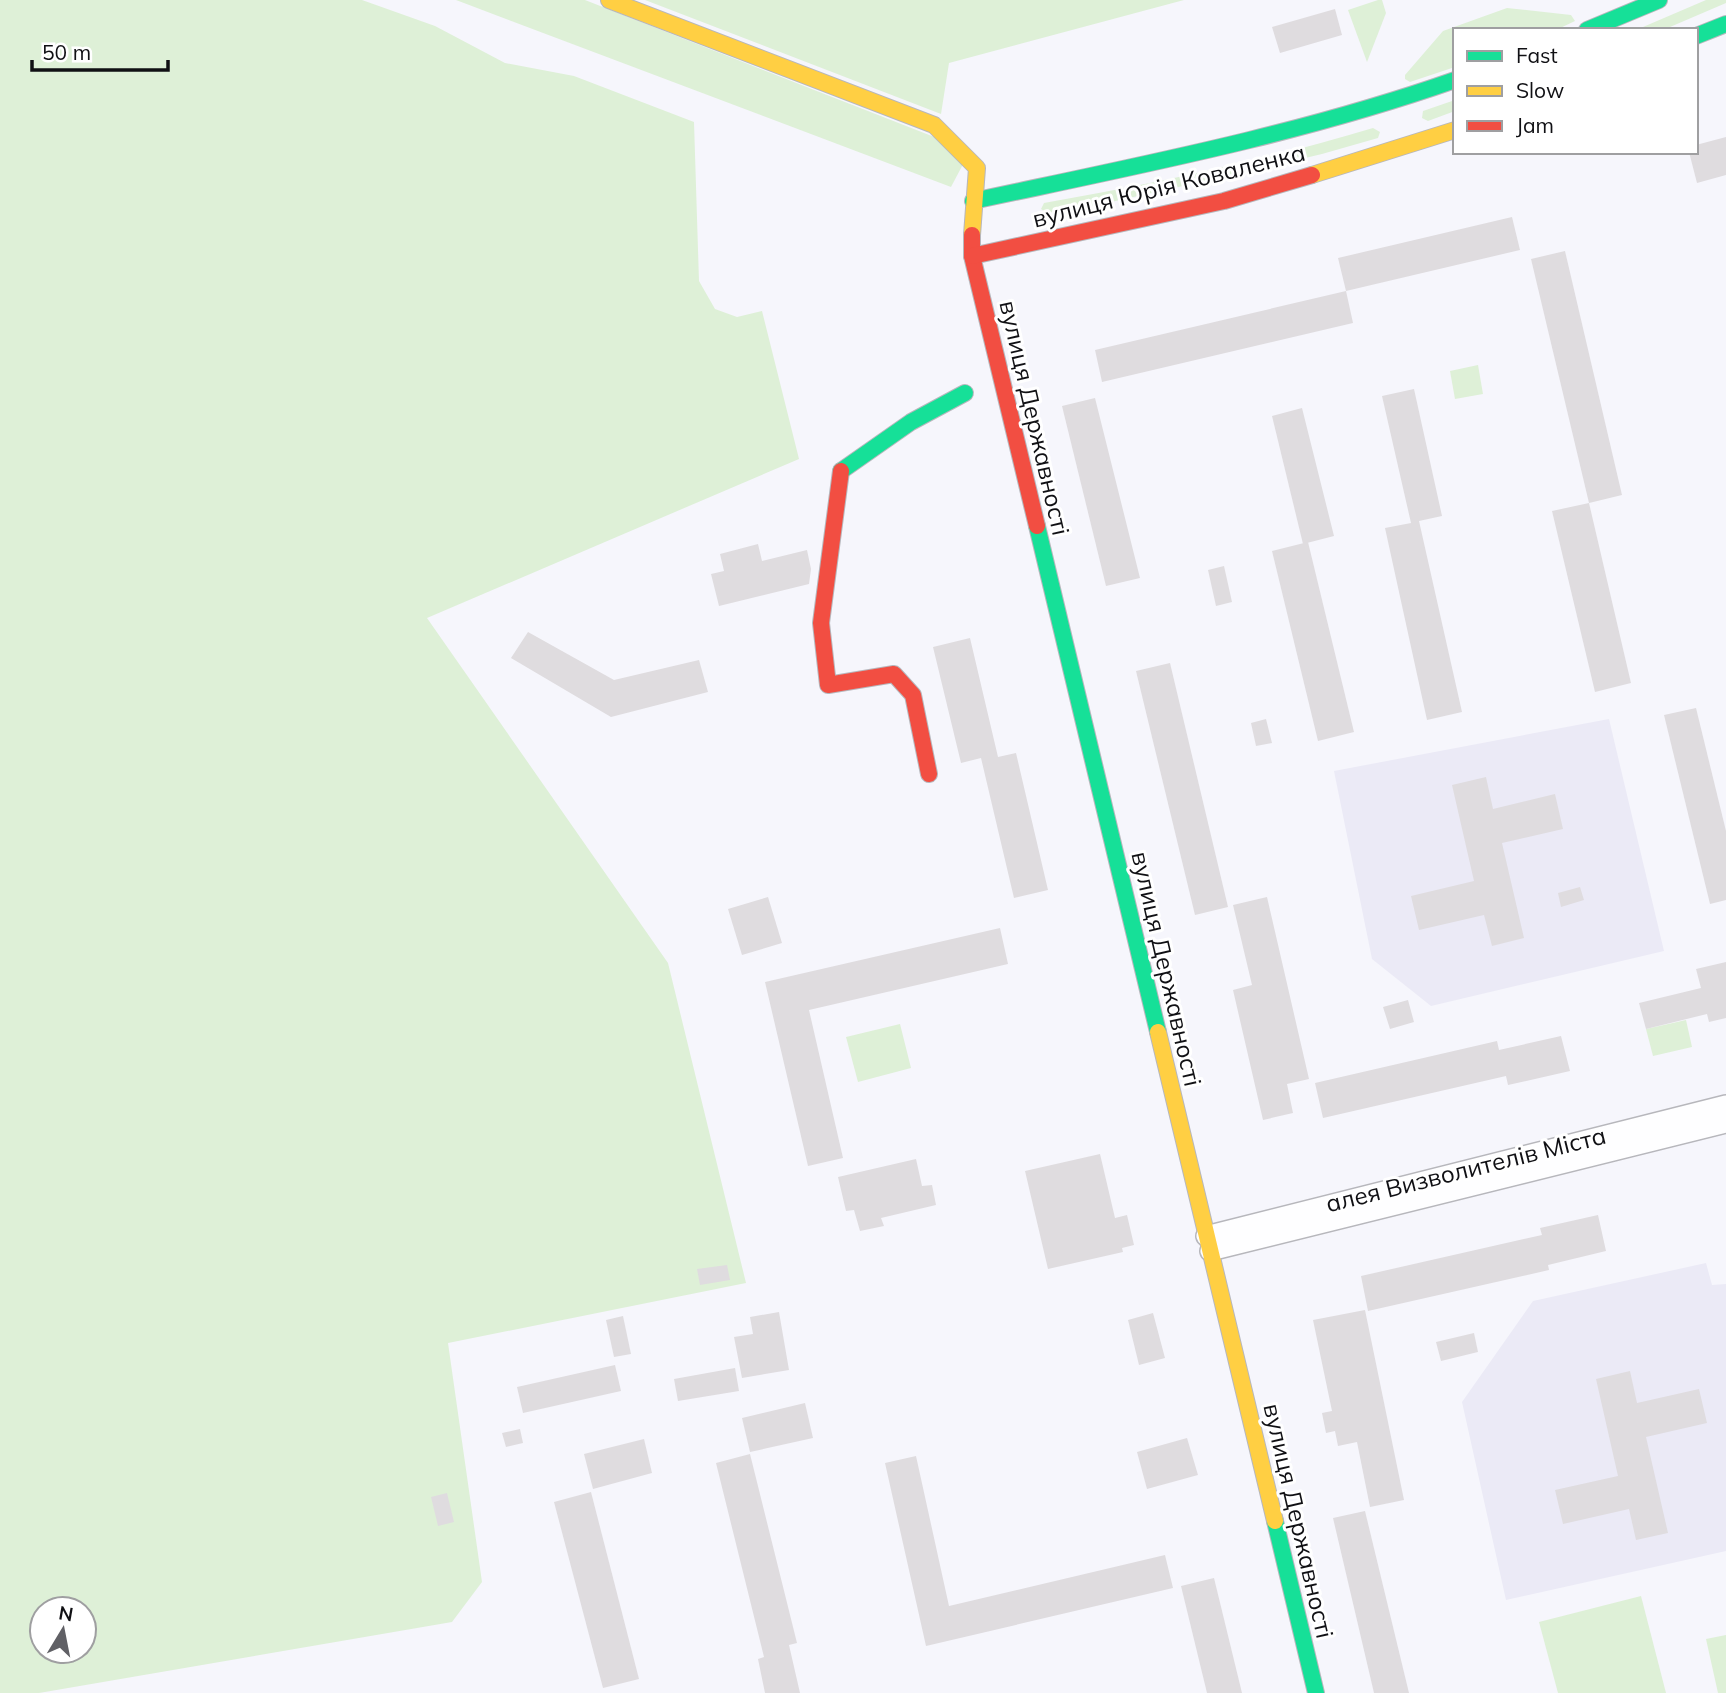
<svg xmlns="http://www.w3.org/2000/svg" width="1726" height="1693" font-family="Mulish,sans-serif">
	<style>
		.built { fill: #ebeaf6 }
		.green { fill: #def0d7; fill-rule: evenodd }
		.building { fill: #dfdcdf }
		.lines { fill: none; stroke-linecap: round; stroke-linejoin: round }
		.street-casing { stroke: #b7b7bc; stroke-width: 22 }
		.fast-casing { stroke: #b7b7bc; stroke-width: 18 }
		.slow-casing { stroke: #b7b7bc; stroke-width: 18 }
		.jam-casing { stroke: #b7b7bc; stroke-width: 18 }
		.street { stroke: #fefeff; stroke-width: 19 }
		.fast { stroke: #16e098; stroke-width: 16 }
		.slow { stroke: #ffcf43; stroke-width: 16 }
		.jam { stroke: #f24e42; stroke-width: 16 }
		.labels { text-anchor: middle; stroke-width: 6; stroke-linejoin: round; paint-order: stroke }
		.street-label { font-size: 24px; fill: #101014; stroke: #fff }
	</style>
	<rect width="100%" height="100%" fill="#f6f6fc"/>
	<g class="built">
		<path d="M1609,719L1664,951L1431,1006L1372,959L1334,771Z"/>
		<path d="M1706,1263L1712,1285L1726,1284V1551L1506,1600L1462,1402L1533,1301Z"/>
	</g>
	<g class="green">
		<path d="M0,0H362L435,26L505,63L574,76L694,122L699,281L715,309L737,317L762,311L799,459L427,618L668,963L746,1283L448,1343L482,1582L452,1622L39,1693H0ZM42,1609H84V1651H42Z"/>
		<path d="M456,0H585L970,151L951,187Z"/>
		<path d="M645,0H1184L949,63L941,114Z"/>
		<path d="M1378,0H1382L1386,13L1367,62L1348,10Z"/>
		<path d="M1706,0H1726V3L1663,30H1636Z"/>
		<path d="M1507,8L1571,15L1575,21L1556,30H1455V67L1410,82L1405,79V75L1443,31Z"/>
		<path d="M1455,100V111L1428,121L1422,118L1423,111Z"/>
		<path d="M1373,128L1380,132L1378,138L1322,154L1228,176L1084,208L1047,213L1041,209L1044,203C1155,183 1265,161 1373,128Z"/>
		<path d="M1478,365L1483,394L1455,399L1450,371Z"/>
		<path d="M1686,1020L1692,1047L1653,1056L1646,1029Z"/>
		<path d="M900,1024L911,1068L858,1082L846,1037Z"/>
		<path d="M1641,1596L1666,1693H1558L1539,1622Z"/>
		<path d="M1726,1635V1693H1718L1706,1639Z"/>
	</g>
	<g class="building">
		<path d="M1335,9L1342,35L1280,53L1272,27Z"/>
		<path d="M1726,137V175L1697,183L1689,152H1696V145Z"/>
		<path d="M1512,217L1520,250L1346,291L1338,258Z"/>
		<path d="M1565,251L1622,495L1589,503L1531,259Z"/>
		<path d="M1346,291L1353,323L1102,382L1095,350Z"/>
		<path d="M1414,389L1442,516L1419,521L1462,712L1427,720L1385,528L1411,523L1382,396Z"/>
		<path d="M1095,398L1140,578L1106,586L1062,406Z"/>
		<path d="M1302,408L1334,536L1303,544L1272,416Z"/>
		<path d="M1589,503L1631,683L1595,692L1552,511Z"/>
		<path d="M1308,542L1354,732L1318,741L1272,551Z"/>
		<path d="M758,544L762,561L807,550L811,569L809,584L719,606L711,574L724,571L720,554Z"/>
		<path d="M1224,566L1232,602L1216,606L1208,570Z"/>
		<path d="M528,632L614,680L699,660L708,692L611,717L511,658Z"/>
		<path d="M970,638L998,757L1016,753L1048,890L1014,898L981,758L961,763L933,647Z"/>
		<path d="M1170,663L1228,907L1195,915L1136,671Z"/>
		<path d="M1696,708L1726,831V900L1710,904L1664,715Z"/>
		<path d="M1266,719L1272,743L1256,746L1251,723Z"/>
		<path d="M1486,777L1493,809L1555,794L1563,829L1502,843L1524,938L1492,946L1484,915L1419,930L1411,896L1474,881L1452,785Z"/>
		<path d="M1580,887L1584,900L1561,907L1558,893Z"/>
		<path d="M768,897L782,943L742,955L728,909Z"/>
		<path d="M1267,897L1309,1079L1287,1084L1293,1113L1263,1120L1233,990L1252,985L1233,905Z"/>
		<path d="M1000,928L1008,964L809,1010L843,1158L808,1166L765,982Z"/>
		<path d="M1726,962V1018L1709,1022L1707,1014L1646,1029L1639,1003L1701,988L1696,969Z"/>
		<path d="M1408,1000L1414,1022L1390,1029L1383,1007Z"/>
		<path d="M1561,1036L1570,1071L1508,1085L1506,1076L1323,1118L1315,1083L1497,1041L1499,1050Z"/>
		<path d="M1100,1154L1115,1218L1127,1215L1134,1245L1122,1248L1123,1252L1048,1269L1025,1171Z"/>
		<path d="M916,1159L922,1186L932,1185L936,1205L881,1218L884,1226L860,1231L854,1210L846,1211L838,1177Z"/>
		<path d="M1598,1215L1606,1251L1548,1265L1549,1270L1368,1311L1361,1276L1542,1235L1540,1228Z"/>
		<path d="M727,1265L730,1280L700,1285L697,1269Z"/>
		<path d="M1365,1310L1404,1500L1370,1507L1357,1442L1338,1446L1335,1431L1326,1433L1322,1413L1332,1411L1313,1320Z"/>
		<path d="M779,1312L789,1370L742,1378L734,1337L753,1334L750,1317Z"/>
		<path d="M1153,1313L1165,1358L1139,1365L1128,1320Z"/>
		<path d="M623,1316L631,1354L614,1357L606,1320Z"/>
		<path d="M1474,1333L1478,1352L1441,1361L1436,1342Z"/>
		<path d="M615,1365L621,1391L523,1413L517,1387Z"/>
		<path d="M735,1368L739,1391L678,1401L674,1379Z"/>
		<path d="M1630,1371L1637,1403L1699,1389L1707,1423L1646,1437L1668,1533L1636,1540L1629,1509L1563,1524L1555,1490L1618,1476L1596,1379Z"/>
		<path d="M805,1403L813,1438L750,1452L742,1418Z"/>
		<path d="M520,1429L523,1443L506,1447L502,1433Z"/>
		<path d="M1187,1438L1198,1475L1147,1489L1137,1452Z"/>
		<path d="M644,1439L652,1473L593,1489L584,1454Z"/>
		<path d="M750,1454L797,1643L789,1645L800,1693H765L758,1659L764,1657L716,1463Z"/>
		<path d="M916,1456L949,1606L1165,1555L1173,1588L926,1646L885,1463Z"/>
		<path d="M591,1492L639,1679L603,1688L554,1502Z"/>
		<path d="M447,1493L454,1522L438,1526L431,1497Z"/>
		<path d="M1365,1511L1409,1693H1374L1333,1518Z"/>
		<path d="M1214,1578L1242,1693H1207L1181,1586Z"/>
	</g>
	<g class="lines">
		<g class="street-casing">
			<g id="street">
				<path d="M1206,1236L1726,1105"/>
				<path d="M1210,1251L1726,1123"/>
			</g>
		</g>
		<g class="fast-casing">
			<g id="fast">
				<path d="M1587,30L1659,0"/>
				<path d="M1696,36L1726,24"/>
				<path d="M973,201C1136,166 1298,135 1455,80"/>
				<path d="M841,471L911,422L965,393"/>
				<path d="M1037,526L1158,1032"/>
				<path d="M1275,1521L1316,1693"/>
			</g>
		</g>
		<g class="slow-casing">
			<g id="slow">
				<path d="M609,0L934,125L977,168L972,235"/>
				<path d="M1312,175L1455,130"/>
				<path d="M1158,1032L1275,1521"/>
			</g>
		</g>
		<g class="jam-casing">
			<g id="jam">
				<path d="M972,235V256L1037,526"/>
				<path d="M972,256L1224,201L1312,175"/>
				<path d="M841,471L821,623L828,685L894,674L913,695L929,774"/>
			</g>
		</g>
		<use href="#street" class="street"/>
		<use href="#fast" class="fast"/>
		<use href="#slow" class="slow"/>
		<use href="#jam" class="jam"/>
	</g>
	<g class="labels">
		<g class="street-label">
			<text transform="translate(1169 186) rotate(-14)" y="8">вулиця Юрія Коваленка</text>
			<text transform="translate(1034 418) rotate(77)" y="8">вулиця Державності</text>
			<text transform="translate(1166 969) rotate(77)" y="8">вулиця Державності</text>
			<text transform="translate(1466 1170) rotate(-14)" y="8">алея Визволителів Міста</text>
			<text transform="translate(1298 1521) rotate(77)" y="8">вулиця Державності</text>
		</g>
	</g>
	<rect x="1453" y="28" width="245" height="126" fill="#ffffff" stroke="#9f9fa1" stroke-width="2"/>
	<rect x="1467" y="51" width="35" height="10" fill="#16e098" stroke="#9f9fa1" stroke-width="2"/>
	<text x="1516" y="63" font-size="21" fill="#101014">Fast</text>
	<rect x="1467" y="86" width="35" height="10" fill="#ffcf43" stroke="#9f9fa1" stroke-width="2"/>
	<text x="1516" y="98" font-size="21" fill="#101014">Slow</text>
	<rect x="1467" y="121" width="35" height="10" fill="#f24e42" stroke="#9f9fa1" stroke-width="2"/>
	<text x="1516" y="133" font-size="21" fill="#101014">Jam</text>
	<g transform="translate(63 1630) rotate(10)"><circle r="33" fill="#ffffff" stroke="#9f9fa1" stroke-width="2"/>
	<path d="M0-5L12 26L0 18L-12 26Z" fill="#606065"/>
	<text y="-10" font-size="19" font-weight="bold" text-anchor="middle" fill="#101014">N</text>
	</g>
	<path d="M32 60v10h136v-10" fill="none" stroke="#101014" stroke-width="3.5"/>
	<text x="42" y="60" font-size="21" fill="#101014" stroke="#ffffff" stroke-width="5" paint-order="stroke">50 m</text>
</svg>
